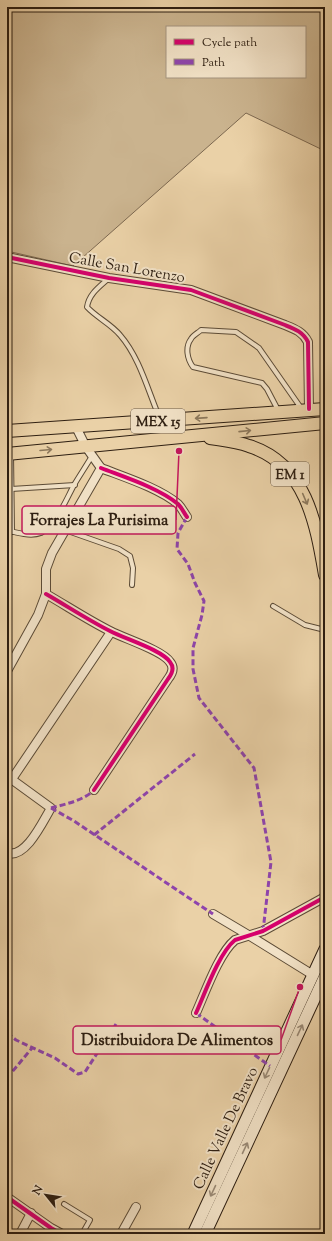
<svg xmlns="http://www.w3.org/2000/svg" width="332" height="1241" font-family="'Sorts Mill Goudy',serif">
	<style>
		.green { fill: #cab38e; stroke: #7c6850; fill-rule: evenodd }
		.lines { fill: none; stroke-linecap: round; stroke-linejoin: round }
		.service-casing { stroke: #5c4b36; stroke-width: 6 }
		.minor-casing { stroke: #5c4b36; stroke-width: 10 }
		.secondary-casing { stroke: #2d1e11; stroke-width: 13 }
		.primary-casing { stroke: #2d1e11; stroke-width: 14 }
		.service { stroke: #f1e1c6; stroke-width: 4 }
		.minor { stroke: #f1e1c6; stroke-width: 8 }
		.secondary { stroke: #f1e1c6; stroke-width: 11 }
		.primary { stroke: #ead1a7; stroke-width: 12 }
		.quiet { stroke: #8e44ad; stroke-width: 3; stroke-dasharray: 6 3; stroke-linecap: butt }
		.cycleway-casing { stroke: #f1e1c6; stroke-width: 6 }
		.cycleway { stroke: #d6006c; stroke-width: 4 }
		.oneway { stroke: #8c785c }
		.oneway2 { stroke: #998975 }
		.labels { text-anchor: middle; stroke-width: 4; stroke-linejoin: round; paint-order: stroke }
		.shield { fill: #f1e1c6; stroke: #685847; stroke-width: 1 }
		.shield-label { font-size: 14px; font-weight: bold; fill: #2d1e11 }
		.street-label { font-size: 15px; fill: #2d1e11; stroke: #f1e1c6 }
		.leader { fill: none; stroke: #c2185b; stroke-width: 1.5 }
		.callout-dot { fill: #c2185b; stroke: #f1e1c6; stroke-width: 1.5 }
		.callout { fill: #f1e1c6; stroke: #c2185b; stroke-width: 1.5 }
		.callout-label { font-size: 16px; text-anchor: middle; font-weight: bold; fill: #2d1e11 }
	</style>
	<rect width="100%" height="100%" fill="#ead1a7"/>
	<filter id="stains"><feTurbulence type="fractalNoise" baseFrequency=".005" numOctaves="4"/><feColorMatrix values="0 0 0 0 .2 0 0 0 0 .09 0 0 0 0 .02 0 0 0 .5 -.17"/></filter>
	<radialGradient id="worn" r=".72"><stop offset=".6" stop-color="#630" stop-opacity="0"/><stop offset="1" stop-color="#630" stop-opacity=".3"/></radialGradient>
	<path class="green" d="M7,7H325V151L246,113L73,266L7,251ZM167,27H305V77H167Z"/>
	<g class="lines">
		<g class="service-casing">
			<g id="service">
				<path d="M108,279C99,287 89,294 87,307C96,317 111,324 120,335C140,358 148,391 160,419"/>
				<path d="M278,410L267,389L262,383L193,367C187,359 185,347 191,339C193,335 198,333 201,330L236,332L259,348L301,408"/>
				<path d="M11,454L12,532"/>
				<path d="M11,489L75,485"/>
				<path d="M7,530C17,533 31,537 41,533C56,525 66,500 74,485C80,475 86,466 92,456"/>
				<path d="M65,530L119,549L130,556L133,568L132,585"/>
				<path d="M273,606L305,625L325,630"/>
				<path d="M64,1204L90,1220L82,1234"/>
			</g>
		</g>
		<g class="minor-casing">
			<g id="minor">
				<path d="M7,257L109,278L191,290L285,325C295,329 303,332 308,342L309,409"/>
				<path d="M101,468C124,477 159,488 178,504C182,508 184,513 187,517"/>
				<path d="M46,594C67,606 88,620 110,631C125,639 162,650 170,662C175,668 172,674 168,679L94,790"/>
				<path d="M7,671L38,615L46,594V569L52,553L101,468L86,447L76,427"/>
				<path d="M7,776L51,808C43,821 26,859 7,853"/>
				<path d="M12,779L111,632"/>
				<path d="M213,914L250,936L313,975"/>
				<path d="M318,989L325,994"/>
				<path d="M196,1013C205,993 219,953 235,940L263,931L325,897"/>
				<path d="M7,1197L51,1228L62,1234"/>
				<path d="M20,1234L31,1213"/>
				<path d="M121,1234L136,1207"/>
			</g>
		</g>
		<g class="secondary-casing">
			<g id="secondary">
				<path d="M193,1234L325,949"/>
				<path d="M205,1234L325,976"/>
			</g>
		</g>
		<g class="primary-casing">
			<g id="primary">
				<path d="M7,431L325,409"/>
				<path d="M210,438C222,440 236,441 249,446C306,464 316,523 325,575"/>
				<path d="M7,454L325,423"/>
			</g>
		</g>
		<use href="#service" class="service"/>
		<use href="#minor" class="minor"/>
		<use href="#secondary" class="secondary"/>
		<use href="#primary" class="primary"/>
		<g class="quiet">
			<path d="M187,517L178,533L177,549L188,564L195,583L204,601L202,615L193,648V669L199,698L254,768L271,862L263,931"/>
			<path d="M51,808L74,821L213,914"/>
			<path d="M51,808C65,804 83,801 94,790"/>
			<path d="M94,835L195,754"/>
			<path d="M196,1013L270,1066"/>
			<path d="M7,1033L16,1040L55,1058L78,1074L85,1072L116,1024"/>
			<path d="M7,1078L32,1048"/>
		</g>
		<g class="cycleway-casing">
			<g id="cycleway">
				<path d="M7,257L109,278L191,290L285,325C295,329 303,332 308,342L309,409"/>
				<path d="M101,468C124,477 159,488 178,504C182,508 184,513 187,517"/>
				<path d="M46,594C67,606 88,620 110,631C125,639 162,650 170,662C175,668 172,674 168,679L94,790"/>
				<path d="M196,1013C205,993 219,953 235,940L263,931L325,897"/>
				<path d="M7,1197L51,1228L62,1234"/>
			</g>
		</g>
		<use href="#cycleway" class="cycleway"/>
	</g>
	<defs><path id="oneway-shaft" d="M-6 0H5M1.5-3L5.5 0L1.5 3" fill="none" stroke-width="1.6" stroke-linecap="round" stroke-linejoin="round"/></defs>
	<g class="oneway">
		<use href="#oneway-shaft" transform="translate(201 418) rotate(176)"/>
		<use href="#oneway-shaft" transform="translate(245 431) rotate(-6)"/>
		<use href="#oneway-shaft" transform="translate(46 450) rotate(-5)"/>
		<use href="#oneway-shaft" transform="translate(305 499) rotate(67)"/>
	</g>
	<g class="oneway2">
		<use href="#oneway-shaft" transform="translate(300 1030) rotate(-65)"/>
		<use href="#oneway-shaft" transform="translate(267 1073) rotate(115)"/>
		<use href="#oneway-shaft" transform="translate(245 1148) rotate(-65)"/>
		<use href="#oneway-shaft" transform="translate(213 1191) rotate(115)"/>
	</g>
	<g class="labels">
		<g class="shield">
			<rect x="131" y="409" width="54" height="24" rx="3"/>
			<rect x="271" y="462" width="38" height="24" rx="3"/>
		</g>
		<g class="shield-label">
			<text x="158" y="426">MEX 15</text>
			<text x="290" y="479">EM 1</text>
		</g>
		<g class="street-label">
			<text transform="translate(127 267) rotate(10)" y="5">Calle San Lorenzo</text>
			<text transform="translate(225 1128) rotate(-65)" y="5">Calle Valle De Bravo</text>
		</g>
	</g>
	<path class="leader" d="M179 451L176 520M300 987L281 1040"/>
	<g class="callout-dot">
		<circle cx="179" cy="451" r="4"/>
		<circle cx="300" cy="987" r="4"/>
	</g>
	<g class="callout">
		<rect x="22" y="506" width="154" height="28" rx="4"/>
		<rect x="73" y="1026" width="208" height="28" rx="4"/>
	</g>
	<g class="callout-label">
		<text x="99" y="525">Forrajes La Purisima</text>
		<text x="177" y="1045">Distribuidora De Alimentos</text>
	</g>
	<rect width="332" height="1241" fill="none" stroke="#ead1a7" stroke-width="24"/>
	<rect x="8" y="8" width="316" height="1225" fill="none" stroke="#2d1e11" stroke-width="2"/>
	<rect x="12" y="12" width="308" height="1217" fill="none" stroke="#2d1e11"/>
	<rect x="166" y="26" width="140" height="52" fill="#f1e1c6" stroke="#a3937e"/>
	<rect x="174" y="39" width="20" height="6" fill="#d6006c" stroke="#a3937e"/>
	<text x="202" y="46" font-size="12" fill="#2d1e11">Cycle path</text>
	<rect x="174" y="59" width="20" height="6" fill="#8e44ad" stroke="#a3937e"/>
	<text x="202" y="66" font-size="12" fill="#2d1e11">Path</text>
	<g transform="translate(46 1195) rotate(300)" stroke="#f1e1c6" stroke-width="3" paint-order="stroke">
	<path d="M0-3L7 15L0 10L-7 15Z" fill="#2d1e11"/>
	<text y="-6" font-size="11" font-weight="bold" text-anchor="middle" fill="#2d1e11">N</text>
	</g>
	<rect width="100%" height="100%" filter="url(#stains)"/>
	<rect width="100%" height="100%" fill="url(#worn)"/>
</svg>
